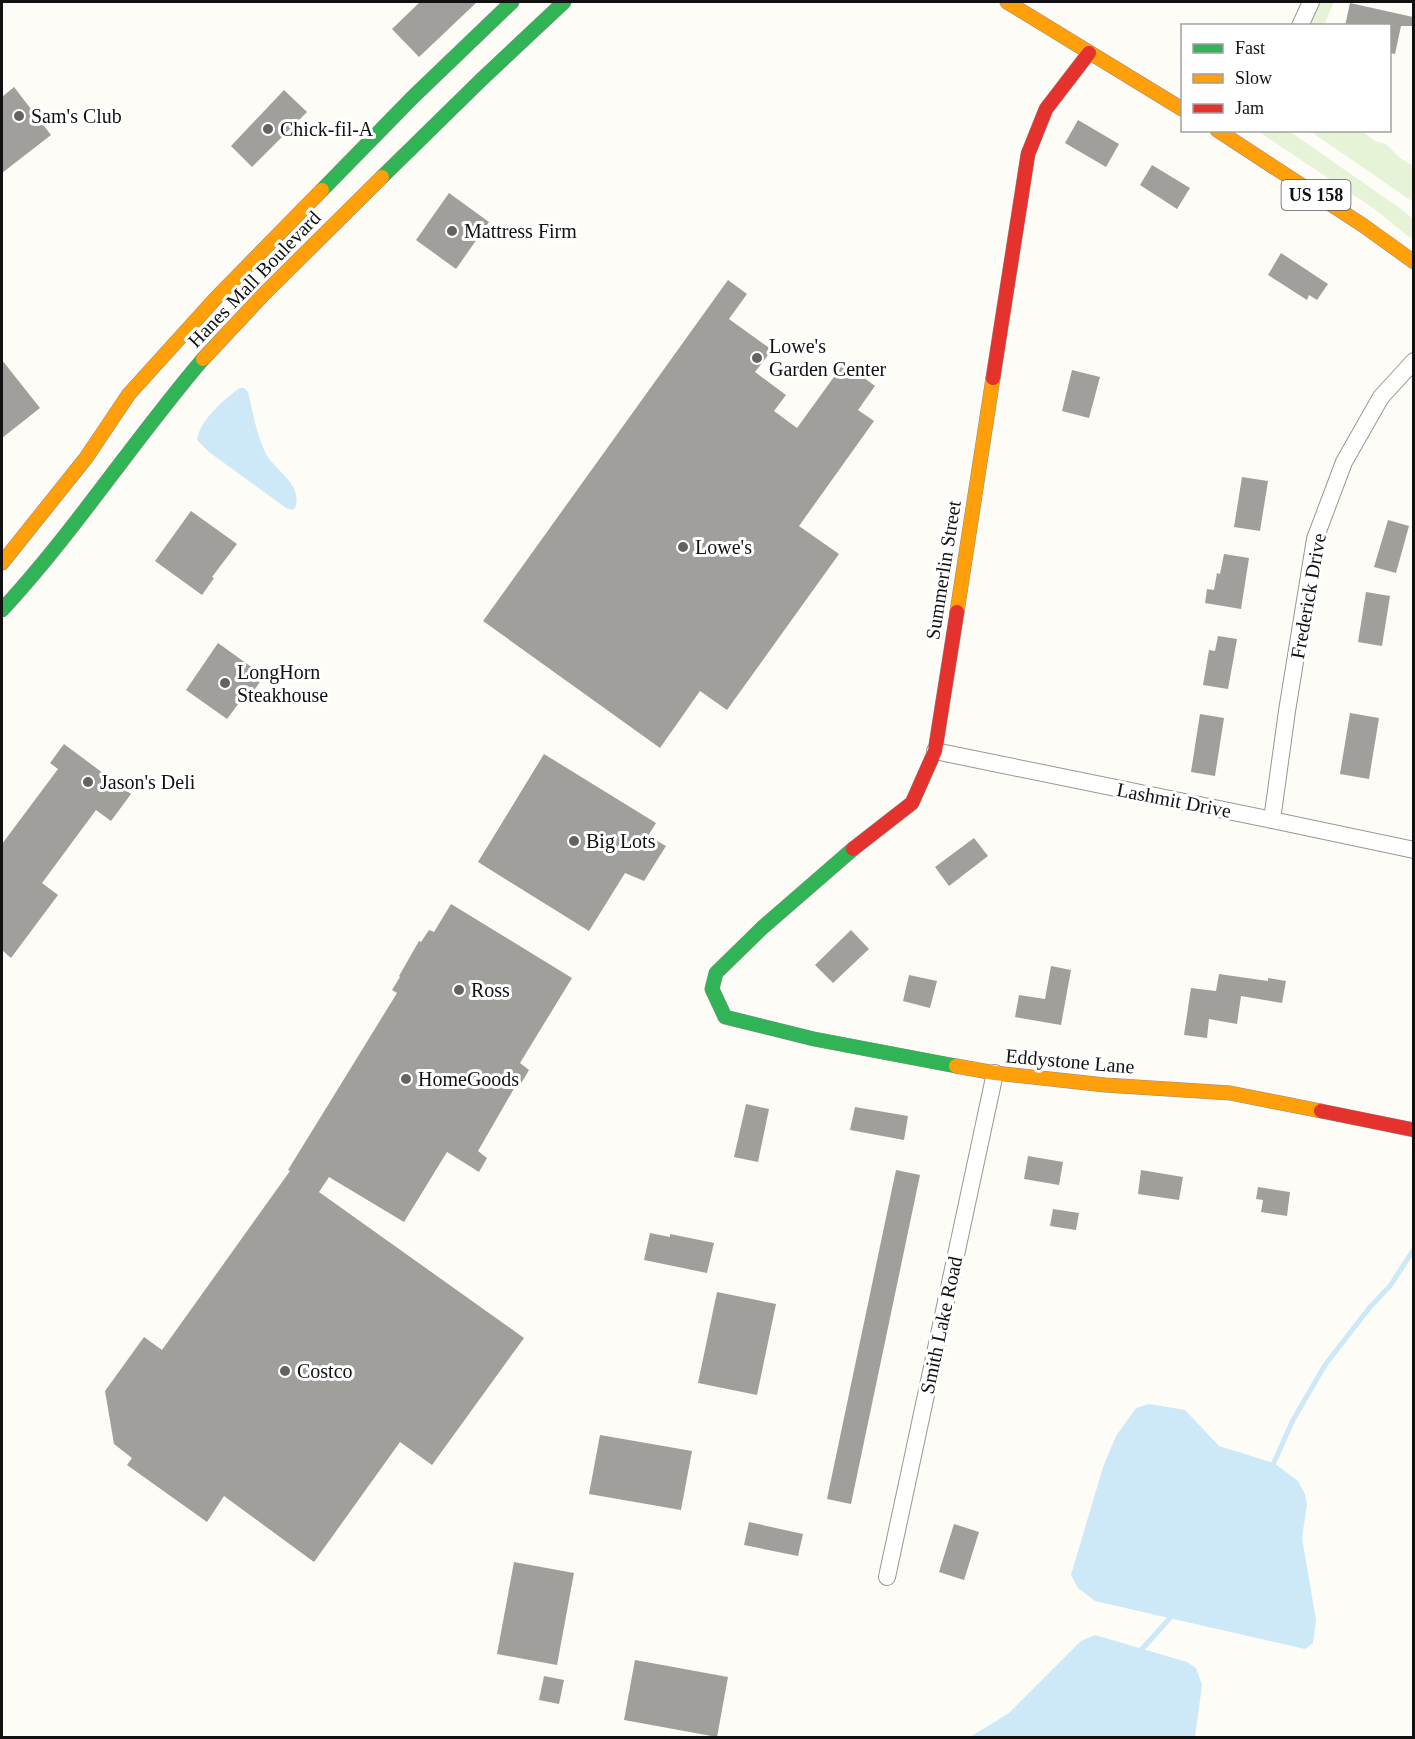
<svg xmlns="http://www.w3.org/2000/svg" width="1415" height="1739" font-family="'Times New Roman',serif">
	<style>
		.green { fill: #e7f3d7 }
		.water { fill: #cde8f7 }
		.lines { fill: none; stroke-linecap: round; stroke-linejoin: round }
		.stream { stroke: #cde8f7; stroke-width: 5 }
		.building { fill: #a19f9c }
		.street-casing { stroke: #979795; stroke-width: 18 }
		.fast-casing { stroke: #8e8d8b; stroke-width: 15 }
		.slow-casing { stroke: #8e8d8b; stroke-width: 15 }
		.jam-casing { stroke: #8e8d8b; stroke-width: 15 }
		.street { stroke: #fffffe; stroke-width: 16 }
		.fast { stroke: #30b455; stroke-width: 14 }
		.slow { stroke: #ff9f0a; stroke-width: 14 }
		.jam { stroke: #e5322d; stroke-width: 14 }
		.poi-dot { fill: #646362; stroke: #fff; stroke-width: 2 }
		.labels { text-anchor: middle; stroke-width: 6; stroke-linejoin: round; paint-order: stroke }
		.shield { fill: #fff; stroke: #585858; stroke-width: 1.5 }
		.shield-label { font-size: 18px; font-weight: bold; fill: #111 }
		.poi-label { font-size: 20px; fill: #111; stroke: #fff; text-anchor: start }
		.street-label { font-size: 20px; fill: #111; stroke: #fff }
	</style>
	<rect width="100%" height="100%" fill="#fdfcf7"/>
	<g class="green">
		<path d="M1320,2H1334L1324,25L1310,26Z"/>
		<path d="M1260,131H1289L1401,209L1413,219V240L1373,208L1262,134Z"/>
		<path d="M1310,131H1362L1375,141L1386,144L1400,158L1413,166V202Z"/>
	</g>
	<g class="water">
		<path d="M240,388H244L248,392C253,412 256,433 265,452C274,471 304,484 295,508L292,510L286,508L209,452L197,440C199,421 225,398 240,388Z"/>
		<path d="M1149,1404L1185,1410L1219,1446L1274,1463L1298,1481L1305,1494L1307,1504L1302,1538L1316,1620L1313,1643L1305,1649L1095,1601L1078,1588L1071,1575L1103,1467L1116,1436L1136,1408Z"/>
		<path d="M1095,1635L1187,1662L1196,1668L1202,1685L1195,1737H970L1009,1713L1081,1641Z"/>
	</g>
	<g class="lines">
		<g class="stream">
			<path d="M1272,1467L1293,1420L1325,1365L1370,1307L1390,1286L1414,1249"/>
			<path d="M1142,1656V1649L1170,1618L1171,1614"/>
		</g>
	</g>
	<g class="building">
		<path d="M420,2H477L419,57L392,29Z"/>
		<path d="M1350,3L1413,17V26H1401L1395,54L1389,53V26H1345Z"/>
		<path d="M14,87L51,135L2,173V97Z"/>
		<path d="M284,90L307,112L252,167L231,146Z"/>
		<path d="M1078,120L1119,144L1106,167L1065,143Z"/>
		<path d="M1152,165L1190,188L1177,209L1140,185Z"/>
		<path d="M449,193L489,222L456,269L416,240Z"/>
		<path d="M1281,253L1328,284L1317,300L1309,295L1307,300L1268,275Z"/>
		<path d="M728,280L747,294L729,319L772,350L755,372L786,395L774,411L797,428L844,363L875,386L858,410L874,421L799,526L839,554L727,710L700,691L660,748L483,621Z"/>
		<path d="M2,360L40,408L2,438Z"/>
		<path d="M1072,370L1100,377L1089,418L1062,411Z"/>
		<path d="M1242,477L1268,481L1260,531L1234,527Z"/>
		<path d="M191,511L237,544L212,577L214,578L202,595L155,561Z"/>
		<path d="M1388,520L1409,526L1396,573L1374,567Z"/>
		<path d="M1224,554L1249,558L1241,609L1205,603L1207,589L1214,590L1217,573L1220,574Z"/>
		<path d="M1366,592L1390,596L1382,646L1358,642Z"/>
		<path d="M1218,636L1237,639L1228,689L1203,685L1209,650L1215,651Z"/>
		<path d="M218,643L264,676L246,702L242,699L227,719L186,690Z"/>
		<path d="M1350,713L1379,718L1369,779L1340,774Z"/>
		<path d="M1200,714L1224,718L1215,776L1191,772Z"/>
		<path d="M64,744L131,794L111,821L96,810L42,883L58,895L11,958L2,950V844L58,769L50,763Z"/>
		<path d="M544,754L656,823L648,836L666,846L644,881L625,873L589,931L478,862Z"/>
		<path d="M974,838L988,856L949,886L935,867Z"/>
		<path d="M451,904L572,978L520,1063L529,1070L519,1087L516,1085L478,1151L487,1158L479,1172L447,1152L404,1222L329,1177L319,1192L524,1338L432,1465L400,1442L314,1562L224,1496L207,1522L127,1465L132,1458L114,1444L105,1391L144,1337L162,1350L290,1171L288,1170L397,993L392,990L400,977L399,976L419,941L421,942L429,930L434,932Z"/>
		<path d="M851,930L869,949L833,983L815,965Z"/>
		<path d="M1051,966L1071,970L1061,1025L1015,1017L1019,995L1045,999Z"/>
		<path d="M1219,974L1268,981V978L1286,981L1282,1003L1241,996L1237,1024L1209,1019L1207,1038L1184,1035L1191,988L1216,991Z"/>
		<path d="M909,975L937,981L930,1008L903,1001Z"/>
		<path d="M746,1104L769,1109L758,1162L734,1157Z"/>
		<path d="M855,1107L908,1116L904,1140L850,1130Z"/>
		<path d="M1028,1156L1063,1162L1059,1185L1024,1179Z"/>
		<path d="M896,1170L920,1175L851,1504L827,1499Z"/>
		<path d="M1141,1170L1183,1177L1179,1200L1138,1194Z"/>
		<path d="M1258,1187L1290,1192L1287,1216L1261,1212L1263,1200L1256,1199Z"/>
		<path d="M1053,1209L1079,1213L1076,1230L1050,1226Z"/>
		<path d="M650,1233L670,1237V1234L714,1243L707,1273L644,1260Z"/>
		<path d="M717,1292L776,1304L757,1395L698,1383Z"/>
		<path d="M600,1435L692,1451L681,1510L589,1494Z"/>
		<path d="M749,1522L803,1534L798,1556L744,1545Z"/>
		<path d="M954,1524L979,1532L964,1580L939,1572Z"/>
		<path d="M514,1562L574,1573L557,1665L497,1654Z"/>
		<path d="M635,1660L728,1677L717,1737L624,1720Z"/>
		<path d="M544,1676L564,1680L559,1704L539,1700Z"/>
	</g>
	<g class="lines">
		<g class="street-casing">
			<g id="street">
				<path d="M1300,26L1311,2"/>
				<path d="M935,751L1272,820L1414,850"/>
				<path d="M1272,820L1287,711L1315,539L1344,462L1381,397L1414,361"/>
				<path d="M887,1577L995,1073"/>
			</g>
		</g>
		<g class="fast-casing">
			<g id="fast">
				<path d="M382,177L482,79L564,2"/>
				<path d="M322,190L413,97L512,2"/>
				<path d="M2,610C75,531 133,441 203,359"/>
				<path d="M853,849L762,928L716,973L712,989L725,1017L814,1039L956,1066"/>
			</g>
		</g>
		<g class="slow-casing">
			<g id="slow">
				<path d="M1007,2L1182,109"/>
				<path d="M1217,130L1364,226L1414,262"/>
				<path d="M203,359L262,296L382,177"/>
				<path d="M2,563L86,458L129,394L216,298L322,190"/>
				<path d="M957,612L993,378"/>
				<path d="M956,1066L995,1073L1105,1085L1230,1093L1321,1111"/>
			</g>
		</g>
		<g class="jam-casing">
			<g id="jam">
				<path d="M993,378L1028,154L1046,109L1089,53"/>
				<path d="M853,849L912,803L935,751L957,612"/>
				<path d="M1321,1111L1414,1130"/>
			</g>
		</g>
		<use href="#street" class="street"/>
		<use href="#fast" class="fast"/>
		<use href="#slow" class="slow"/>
		<use href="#jam" class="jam"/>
	</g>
	<g class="poi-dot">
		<circle cx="19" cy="116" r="6"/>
		<circle cx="268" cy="129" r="6"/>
		<circle cx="452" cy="231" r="6"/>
		<circle cx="757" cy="358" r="6"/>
		<circle cx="683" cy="547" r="6"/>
		<circle cx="225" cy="683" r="6"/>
		<circle cx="88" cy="782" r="6"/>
		<circle cx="574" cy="841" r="6"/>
		<circle cx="459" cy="990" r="6"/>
		<circle cx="406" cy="1079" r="6"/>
		<circle cx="285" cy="1371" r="6"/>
	</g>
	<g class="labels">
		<rect class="shield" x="1281.5" y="180" width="69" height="30" rx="4.5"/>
		<g class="shield-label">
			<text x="1316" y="201">US 158</text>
		</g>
		<g class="poi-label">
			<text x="31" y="123">Sam's Club</text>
			<text x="280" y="136">Chick-fil-A</text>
			<text x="464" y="238">Mattress Firm</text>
			<text x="769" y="353">Lowe's<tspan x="769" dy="23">Garden Center</tspan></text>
			<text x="695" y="554">Lowe's</text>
			<text x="237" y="679">LongHorn<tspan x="237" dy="23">Steakhouse</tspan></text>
			<text x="100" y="789">Jason's Deli</text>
			<text x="586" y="848">Big Lots</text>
			<text x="471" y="997">Ross</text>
			<text x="418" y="1086">HomeGoods</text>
			<text x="297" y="1378">Costco</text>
		</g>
		<g class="street-label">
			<text transform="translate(254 279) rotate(-46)" y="7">Hanes Mall Boulevard</text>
			<text transform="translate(943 570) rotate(-81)" y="7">Summerlin Street</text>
			<text transform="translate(1308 596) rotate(-80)" y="7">Frederick Drive</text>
			<text transform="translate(1174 800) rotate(11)" y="7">Lashmit Drive</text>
			<text transform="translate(1070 1061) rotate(5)" y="7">Eddystone Lane</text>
			<text transform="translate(941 1325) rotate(-78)" y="7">Smith Lake Road</text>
		</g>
	</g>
	<rect width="1415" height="1739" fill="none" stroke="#111111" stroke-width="6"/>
	<rect x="1181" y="24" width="210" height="108" fill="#ffffff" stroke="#a0a0a0" stroke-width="1.5"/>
	<rect x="1193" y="44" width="30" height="9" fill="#30b455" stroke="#a0a0a0" stroke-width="1.5"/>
	<text x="1235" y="54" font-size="18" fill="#111111">Fast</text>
	<rect x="1193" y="74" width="30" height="9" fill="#ff9f0a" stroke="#a0a0a0" stroke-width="1.5"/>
	<text x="1235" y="84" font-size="18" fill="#111111">Slow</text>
	<rect x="1193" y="104" width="30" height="9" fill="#e5322d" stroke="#a0a0a0" stroke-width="1.5"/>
	<text x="1235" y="114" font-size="18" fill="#111111">Jam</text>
</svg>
